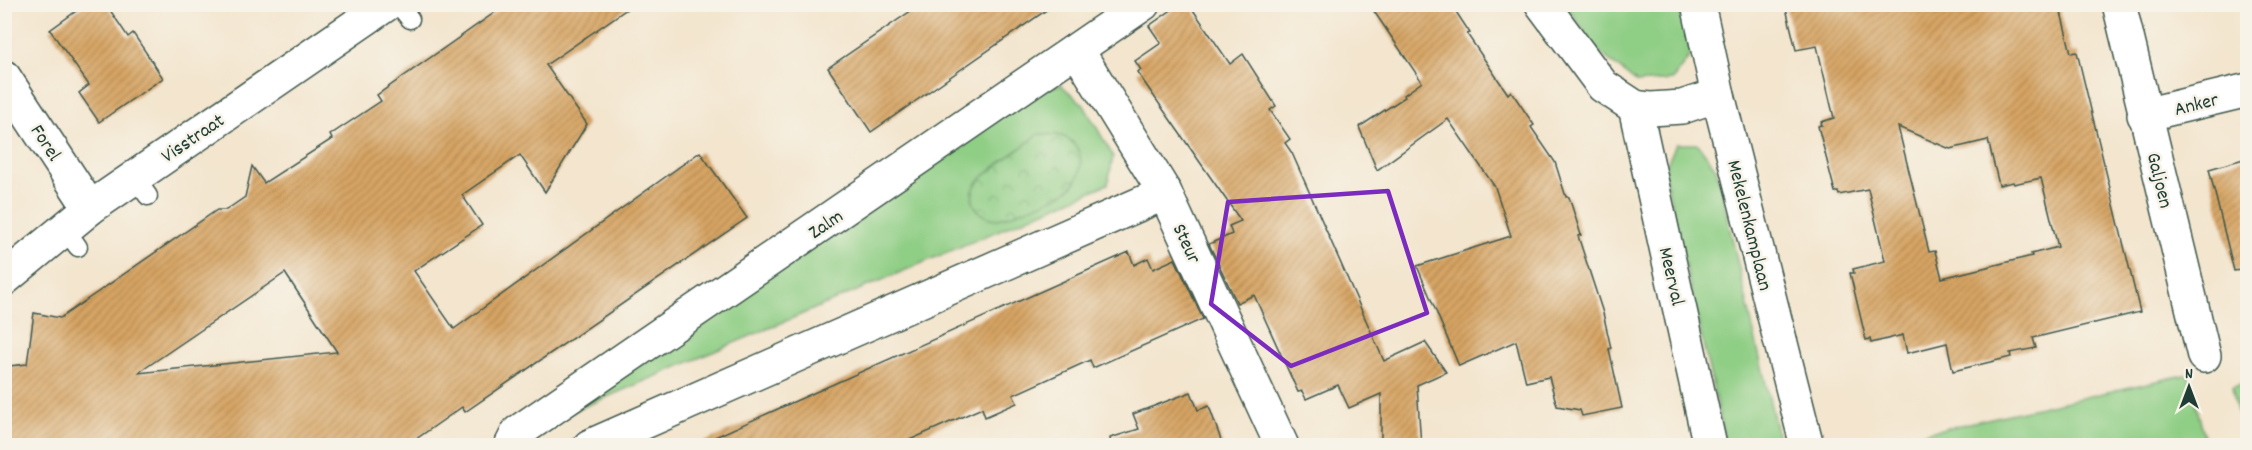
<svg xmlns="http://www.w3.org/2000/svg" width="2252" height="450" font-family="Dekko,sans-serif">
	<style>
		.grass { fill: #8fce85; stroke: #57865c; stroke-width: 1.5 }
		.park { fill: url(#park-crowns); stroke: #57865c; stroke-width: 1.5 }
		.building { fill: url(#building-hatch); fill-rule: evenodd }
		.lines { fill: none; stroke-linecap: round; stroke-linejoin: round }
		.service-casing { stroke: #3f564b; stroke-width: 21 }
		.minor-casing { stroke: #3f564b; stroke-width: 36 }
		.service { stroke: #fff; stroke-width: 18 }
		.minor { stroke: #fff; stroke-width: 33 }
		.marked { fill: none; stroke: #7b2cbf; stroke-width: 4.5; stroke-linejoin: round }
		.labels { text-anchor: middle; stroke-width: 5; stroke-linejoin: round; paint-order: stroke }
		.street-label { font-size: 20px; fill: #1f3d34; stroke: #f7f3e8 }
	</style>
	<defs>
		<pattern id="park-crowns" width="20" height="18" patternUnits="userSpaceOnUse" patternTransform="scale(1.5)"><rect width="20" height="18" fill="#8fce85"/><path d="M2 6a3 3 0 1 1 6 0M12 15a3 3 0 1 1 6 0" fill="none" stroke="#74a86e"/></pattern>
		<pattern id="building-hatch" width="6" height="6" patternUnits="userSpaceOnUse" patternTransform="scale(1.5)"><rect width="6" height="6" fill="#d7a463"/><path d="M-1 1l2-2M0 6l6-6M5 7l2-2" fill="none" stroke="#ae8752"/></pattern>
	</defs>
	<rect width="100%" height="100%" fill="#f7f3e8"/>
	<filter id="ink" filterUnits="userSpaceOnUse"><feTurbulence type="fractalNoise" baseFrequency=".0167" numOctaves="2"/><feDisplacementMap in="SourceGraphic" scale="12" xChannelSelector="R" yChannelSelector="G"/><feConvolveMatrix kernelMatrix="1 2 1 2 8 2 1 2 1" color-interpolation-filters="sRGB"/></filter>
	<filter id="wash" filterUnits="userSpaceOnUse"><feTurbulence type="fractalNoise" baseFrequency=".008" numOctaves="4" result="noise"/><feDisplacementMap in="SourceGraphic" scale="24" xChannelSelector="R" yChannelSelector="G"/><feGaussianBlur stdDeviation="1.35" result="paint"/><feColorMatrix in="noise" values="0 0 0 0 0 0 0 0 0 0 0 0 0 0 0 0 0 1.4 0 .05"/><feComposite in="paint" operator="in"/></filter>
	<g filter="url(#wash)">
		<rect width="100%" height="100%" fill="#f3e5ce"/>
		<g class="grass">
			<path d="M1566,5H1678L1691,54L1672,80L1637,83L1598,51Z"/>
			<path d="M1061,85L1083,104L1113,156L1108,184L567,414L1034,91Z"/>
			<path d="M1676,144H1698L1716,169L1780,445H1726L1664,171Z"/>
			<path d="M2189,374L2206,445H1870Z"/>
			<path d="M2247,383V445H2244L2232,387Z"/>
		</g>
		<path class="park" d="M1039,134C1053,134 1069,134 1077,148C1084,162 1081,180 1068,190C1057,199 1015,213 999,219C991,219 983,216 978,210C971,203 971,192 976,184C983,173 1027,144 1039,134Z"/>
		<g id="blocks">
			<g class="building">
				<path d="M86,4H106L128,37L133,33L163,78L99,122L79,93L89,85L50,30Z"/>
				<path d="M507,4H634L546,65L587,124L545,192L520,155L462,195L482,225L414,271L454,329L700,152L747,218L465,412L462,407L406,446H8L9,366L27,364L34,313L60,318L217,210H226L245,197L252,166L264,183L332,139L330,135L381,101L377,95ZM285,273L337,352L138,373Z"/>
				<path d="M921,4H1055L871,132L828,68Z"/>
				<path d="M1180,4H1189L1230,64L1243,54L1276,106L1270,110L1290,139L1285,143L1292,153L1384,361L1425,342L1446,372L1417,385L1421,446H1381V394L1349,408L1338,385L1306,399L1302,391L1298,392L1254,295L1237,303L1209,244L1232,234L1229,226L1241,221L1137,72L1141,70L1135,61L1161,43L1149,26Z"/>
				<path d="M1369,4H1451L1470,33L1467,34L1508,94L1511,91L1534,125L1531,127L1555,162L1566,197H1569L1581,235L1578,236L1603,313L1611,348L1609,349L1622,408L1582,416L1580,410L1557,406L1549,377L1526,382L1516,341L1459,366L1417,266L1511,236L1495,187L1448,119L1377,170L1359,127L1405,97L1404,95L1422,82Z"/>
				<path d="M1785,4H2059L2071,53L2077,52L2140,312L2033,338L2036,348L2010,353L2011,357L1953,371L1947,343L1907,353L1903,335L1871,343L1870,339L1866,340L1850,273H1854L1853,269L1885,261L1868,189L1839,195L1838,192H1835L1818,126L1822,125L1821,122L1834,118L1817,46L1796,50ZM1898,127L1950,149L1988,140L1999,185L2013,182L2014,184L2041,178L2058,247L2031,254L2032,256L1942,278L1935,251L1929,252Z"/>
				<path d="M2247,158V269L2234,271L2209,169Z"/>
				<path d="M1129,252L1134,265L1148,258L1153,269L1175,259L1203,319L1093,368L1090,360L1013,395L1017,403L985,417L982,408L896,446H695Z"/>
				<path d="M1191,392L1198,410L1209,406L1223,446H1111L1110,438L1139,429L1133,414Z"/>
			</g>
		</g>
	</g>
	<g filter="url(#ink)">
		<use href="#blocks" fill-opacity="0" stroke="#3f564b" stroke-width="1.5"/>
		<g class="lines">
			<g class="service-casing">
				<g id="service">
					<path d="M398,4L410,19"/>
					<path d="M134,177L148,196"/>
					<path d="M64,228L78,247"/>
				</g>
			</g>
			<g class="minor-casing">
				<g id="minor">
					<path d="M1542,4L1603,86L1635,107L1651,109L1682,107L1718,95"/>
					<path d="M1698,4L1718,95L1807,446"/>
					<path d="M2119,4L2204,356"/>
					<path d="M1077,50L1165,193L1282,446"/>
					<path d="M4,77L90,208"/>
					<path d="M1635,107L1710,446"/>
					<path d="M2144,115L2248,90"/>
					<path d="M4,279L90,208L387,4"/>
					<path d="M511,446L518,432L1143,4"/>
					<path d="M590,446L1165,193"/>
				</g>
			</g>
			<use href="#service" class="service"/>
			<use href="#minor" class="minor"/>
		</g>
	</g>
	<path class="marked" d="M1388,191L1427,313L1291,366L1211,304L1228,202Z"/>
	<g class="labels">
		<g class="street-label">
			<text transform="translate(2196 103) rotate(-14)" y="7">Anker</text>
			<text transform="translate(192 137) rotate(-34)" y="7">Visstraat</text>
			<text transform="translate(47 142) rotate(57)" y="7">Forel</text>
			<text transform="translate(2161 180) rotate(76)" y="7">Galjoen</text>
			<text transform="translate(825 223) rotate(-34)" y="7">Zalm</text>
			<text transform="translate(1751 225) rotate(76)" y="7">Mekelenkamplaan</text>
			<text transform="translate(1188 243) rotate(65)" y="7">Steur</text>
			<text transform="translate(1673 276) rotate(77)" y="7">Meerval</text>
		</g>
	</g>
	<rect width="2252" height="450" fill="none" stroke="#f7f3e8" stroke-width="24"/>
	<g transform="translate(2189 387)" stroke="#f7f3e8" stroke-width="4.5" paint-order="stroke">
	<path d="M0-4.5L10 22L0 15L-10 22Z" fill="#1f3d34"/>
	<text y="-9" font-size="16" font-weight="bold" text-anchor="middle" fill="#1f3d34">N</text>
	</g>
</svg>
